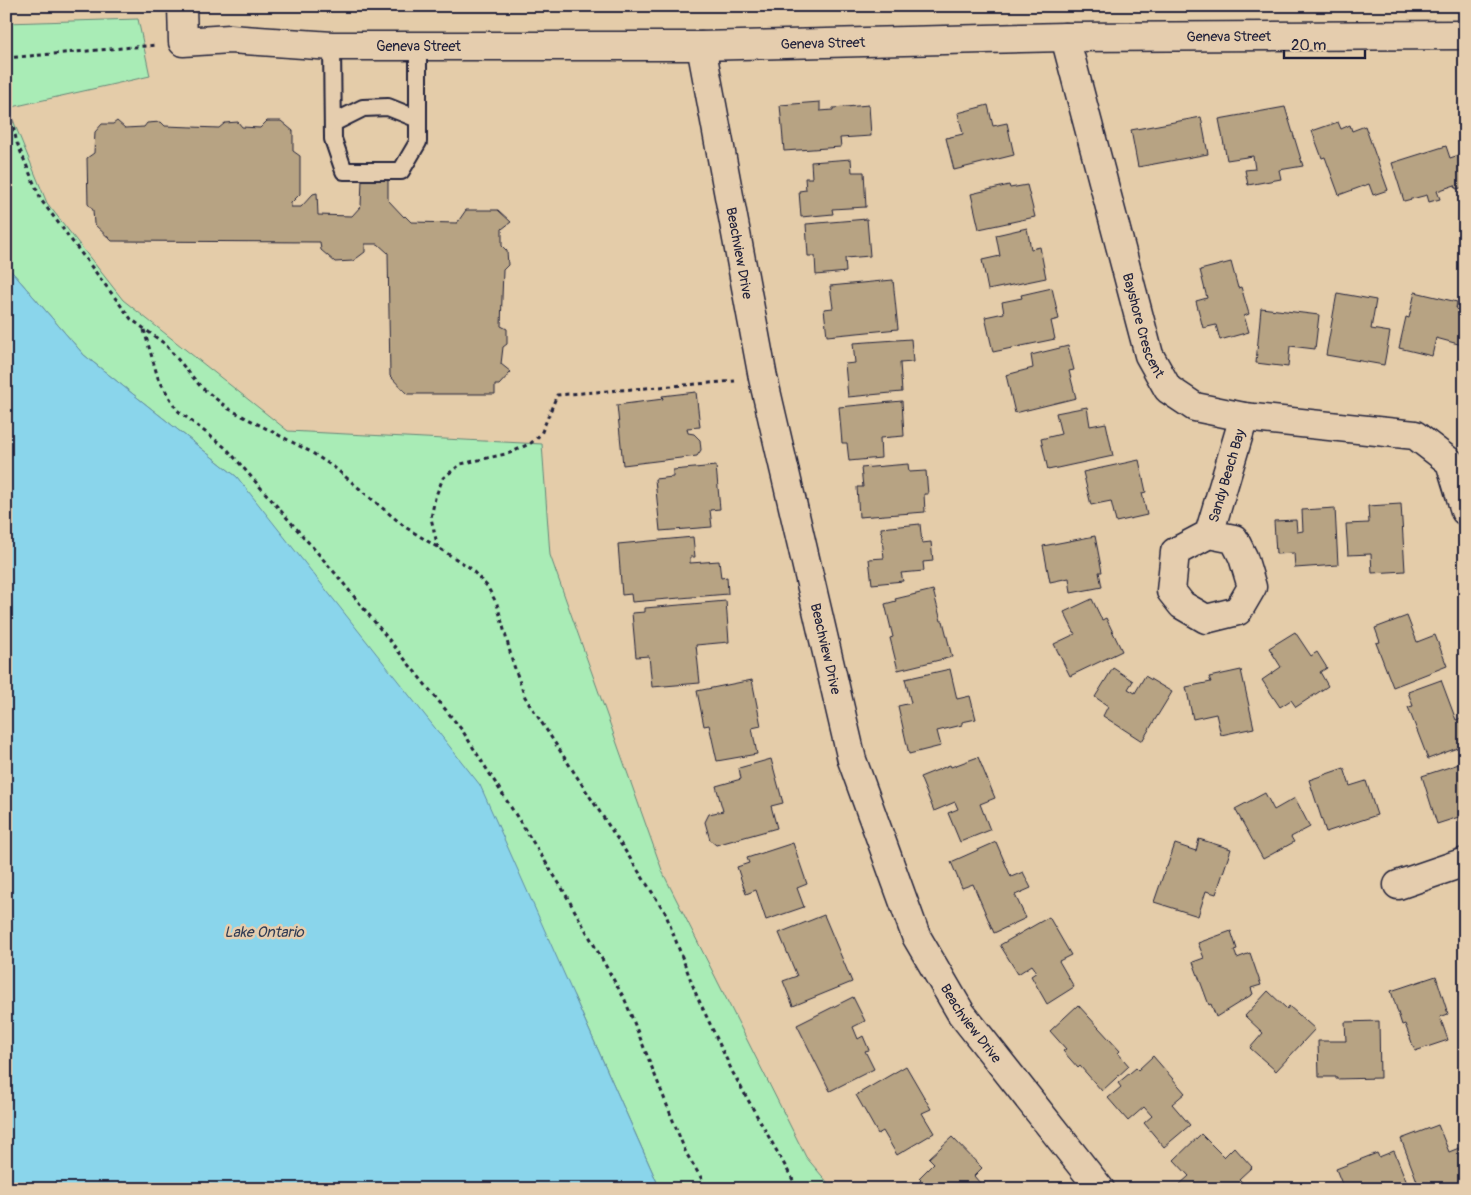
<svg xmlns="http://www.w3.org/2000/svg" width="1471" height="1195" font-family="Pangolin,sans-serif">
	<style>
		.green { fill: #a9ecb6; stroke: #668778 }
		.water { fill: #8ad5eb; stroke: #608da5 }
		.building { fill: #b7a383; stroke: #22223b }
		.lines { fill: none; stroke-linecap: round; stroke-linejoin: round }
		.service-casing { stroke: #22223b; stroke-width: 20 }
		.minor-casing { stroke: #22223b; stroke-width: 31 }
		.tertiary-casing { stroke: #22223b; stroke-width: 31 }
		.path { stroke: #22223b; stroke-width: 3; stroke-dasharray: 4 4; stroke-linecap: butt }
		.service { stroke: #e5cdae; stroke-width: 16 }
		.minor { stroke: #e5cdae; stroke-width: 28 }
		.tertiary { stroke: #e5cdae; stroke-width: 28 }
		.labels { text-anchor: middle; stroke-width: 5; stroke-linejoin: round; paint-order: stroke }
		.street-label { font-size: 14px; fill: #22223b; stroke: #e5cdae }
		.water-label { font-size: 15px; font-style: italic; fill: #323d55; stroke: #e5cdae }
	</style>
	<rect width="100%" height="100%" fill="#e4cca9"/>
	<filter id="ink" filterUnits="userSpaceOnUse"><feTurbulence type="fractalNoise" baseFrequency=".02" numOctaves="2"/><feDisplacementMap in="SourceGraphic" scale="10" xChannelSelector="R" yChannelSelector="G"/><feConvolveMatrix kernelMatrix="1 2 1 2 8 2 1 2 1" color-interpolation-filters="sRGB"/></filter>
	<g filter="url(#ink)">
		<path class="green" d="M138,19L150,76L8,108L47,203L123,300L288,431L542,444L550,555L663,873L806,1157L833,1189H660L574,996L237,477L84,355L6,265V23Z"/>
		<path class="water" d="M6,265L84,355L237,477L480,785L660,1189H6Z"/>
		<g class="building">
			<path d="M820,102V111L833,110V108L869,105L871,136L840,138L841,147L784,151L780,105Z"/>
			<path d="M988,105L993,126L1007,123L1014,155L954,170L946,138L963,134L958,113Z"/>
			<path d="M1285,107L1303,166L1279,170L1281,179L1248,185L1245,170L1255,169L1253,156L1227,160L1219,119Z"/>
			<path d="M1201,117L1208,154L1138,167L1131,130Z"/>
			<path d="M117,121L125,128L144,127L147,123L161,122L165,126L219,128L225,123L238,122L242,127L260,128L267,121H281L293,131V151L300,156V194L291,203V207H301L313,194L317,193L318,215L352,216L361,206L362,179H388V200L404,217L405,216L411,222L457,223L466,210H498L511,222L502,229V246L507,251L508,265L503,270L501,326L507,329V344L503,347L501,364L511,372L499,385H495V394H407L390,376L388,253L378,244H365V252L353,261L335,262L321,250L320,242L112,241L94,224L93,210L88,204L87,158L94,153L95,132L102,124H113Z"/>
			<path d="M1338,122L1341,129L1350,125L1352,131L1365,126L1388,190L1373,195L1369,184L1339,195L1325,157L1322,158L1312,131Z"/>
			<path d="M1446,146L1450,158L1465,153V187L1456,189L1455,185L1437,191L1440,199L1429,202L1427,195L1404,201L1392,163Z"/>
			<path d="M851,159L852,172H864L866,207L832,209L833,214L801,217L799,191L806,190L805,178H812L811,162Z"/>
			<path d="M1009,185L1010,188L1027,185L1035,217L979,229L971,194Z"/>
			<path d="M867,219L870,256L845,258L846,272L816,275L815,256H808L806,224Z"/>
			<path d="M1027,228L1031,249L1040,247L1046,278L988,290L982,260L1000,256L996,235Z"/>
			<path d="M1231,262L1238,288L1241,287L1249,314L1244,316L1249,332L1220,340L1216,325L1203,328L1196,301L1207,298L1200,270Z"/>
			<path d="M893,280L898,329L827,336L824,309L833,308L830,286Z"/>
			<path d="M1052,288L1059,319L1051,321L1055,339L993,352L985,317L1004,313L1002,302L1022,298L1021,295Z"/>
			<path d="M1415,292L1457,302L1456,308L1465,310V332L1462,345L1436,338L1432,356L1399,348L1406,317L1409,318Z"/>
			<path d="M1337,293L1376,300L1371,329L1390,332L1384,365L1326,355Z"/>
			<path d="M1261,308L1319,315L1315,349L1290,346L1288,367L1256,363Z"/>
			<path d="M911,339L913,362L900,363L902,392L848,397L845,364L855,363L853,343Z"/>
			<path d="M1068,346L1074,370L1069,371L1076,398L1015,413L1006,375L1033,368L1031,355Z"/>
			<path d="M696,392L700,427L687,428L688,433L694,434L700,440L701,450L697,456L623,465L617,405L663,399L662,396Z"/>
			<path d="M902,401L904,436L880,438L881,458L849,461L847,443H842L839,407Z"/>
			<path d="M1087,407L1090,426L1106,423L1113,456L1048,470L1041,439L1061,434L1056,413Z"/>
			<path d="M1139,460L1146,492L1142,493L1147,515L1116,522L1111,501L1091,505L1083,472Z"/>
			<path d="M908,464L909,472L926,471L928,494H924L925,512L859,517L857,487H863L861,468Z"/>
			<path d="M716,466L720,509L710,510L712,527L660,531L655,479L673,477V470Z"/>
			<path d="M1401,504L1405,571L1372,573L1371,554L1348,555L1346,524L1369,523L1368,506Z"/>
			<path d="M1335,508L1338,565L1295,568L1294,553L1276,554L1274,521L1296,520L1297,532L1303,531L1302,510Z"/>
			<path d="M920,524L922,543L931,542L933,561L923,562L924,571L901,573L903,581L872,584L869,559L884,558L881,528Z"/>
			<path d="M1095,536L1102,572H1099L1102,587L1071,593L1069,578L1050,582L1043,546Z"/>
			<path d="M693,537L695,557H690V563L719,561L721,578L727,577L728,594L632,602L631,594L622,595L618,544Z"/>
			<path d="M933,590L941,621H943L952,657L898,670L890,638L893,637L885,604L896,601L895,599Z"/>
			<path d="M1092,599L1102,620L1106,618L1122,651L1070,676L1054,644L1075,634L1064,612Z"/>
			<path d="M726,601L729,642L696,645L700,683L652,687L649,656L636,657L632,613L645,612V608Z"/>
			<path d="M1407,616L1417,642L1435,635L1447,666L1393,687L1376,643L1380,642L1375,628Z"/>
			<path d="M1295,632L1311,656L1317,652L1327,668L1320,672L1328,686L1296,707L1291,700L1280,707L1262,680L1281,667L1269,648Z"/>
			<path d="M1113,668L1133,681L1128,689L1135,693L1145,676L1172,692L1142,741L1103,716L1108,706L1095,697Z"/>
			<path d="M950,669L957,699L970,696L976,719L962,722V725L937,731L941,746L909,754L898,706L911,703L905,679Z"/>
			<path d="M1241,670L1254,728L1221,735L1216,714L1193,719L1186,687L1211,682L1209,677Z"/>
			<path d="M752,680L761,726L752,728L757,754L717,761L709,725L704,726L697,691Z"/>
			<path d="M1441,680L1456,720L1463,717L1465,722V745L1428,759L1408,707L1413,706L1408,692Z"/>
			<path d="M978,757L995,798L980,804L990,830L960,842L948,813L958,809L955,802L934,811L920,777L950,765L951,767Z"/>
			<path d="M771,759L783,803L771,806L777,828L716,845L710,840L705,822L709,814L723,811L716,786L741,779L739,768Z"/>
			<path d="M1465,762V815L1437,824L1422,776Z"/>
			<path d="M1344,768L1350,786L1366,781L1377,815L1326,832L1309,780Z"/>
			<path d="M1265,793L1274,810L1295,798L1310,827L1291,837L1294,842L1263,859L1235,809Z"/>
			<path d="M1199,839L1231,849L1216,894L1206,891L1198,916L1154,902L1166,867H1167L1175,844L1196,851Z"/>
			<path d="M996,842L1011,877L1023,872L1031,888L1015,895L1026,918L994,933L973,884L962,888L951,862Z"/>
			<path d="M793,843L807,884L797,888L804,907L766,920L756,890L746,894L737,867L749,863L747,858Z"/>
			<path d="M824,915L852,982L793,1006L783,981L797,976L779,933Z"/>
			<path d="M1049,917L1071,955L1059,961L1074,987L1047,1004L1031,976L1037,972L1032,965L1018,974L1000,945Z"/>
			<path d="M1231,931L1237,949L1234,950L1237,958L1250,953L1261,985L1251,988L1253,994L1216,1017L1211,1004L1209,1005L1193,962L1204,958L1198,943Z"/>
			<path d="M1436,976L1448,1014L1440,1017L1448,1040L1415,1051L1405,1024L1402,1025L1391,991Z"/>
			<path d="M1268,991L1287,1009L1289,1006L1315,1029L1276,1071L1250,1048L1263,1033L1245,1016Z"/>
			<path d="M853,997L865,1021L853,1027L858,1039L863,1036L869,1050L865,1051L874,1069L830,1091L797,1025Z"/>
			<path d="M1078,1005L1120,1051L1118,1053L1129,1066L1102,1091L1080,1066L1078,1068L1063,1051L1066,1049L1050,1031Z"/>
			<path d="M1379,1021L1380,1078L1336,1079V1077H1319L1318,1041H1346L1345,1022Z"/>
			<path d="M1153,1056L1185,1093L1172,1104L1190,1125L1164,1147L1144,1123L1152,1116L1144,1107L1128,1121L1108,1098L1121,1087L1118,1083L1136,1068L1138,1070Z"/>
			<path d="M906,1066L931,1109L922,1113L934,1133L897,1155L883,1131L878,1134L856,1095Z"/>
			<path d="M1438,1125L1449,1152L1459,1148L1465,1162V1181L1445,1189H1420L1401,1139Z"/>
			<path d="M1201,1134L1224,1157L1234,1147L1252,1167L1239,1179L1244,1184L1239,1189H1184L1180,1184L1189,1176L1174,1160Z"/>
			<path d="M952,1137L982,1168L974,1176L985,1189H912L921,1180L919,1178L934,1163L929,1158Z"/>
			<path d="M1394,1151L1407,1183L1392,1189H1344L1336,1169L1377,1153L1379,1157Z"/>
		</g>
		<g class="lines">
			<g class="service-casing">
				<g id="service">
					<path d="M332,46L333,139L344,171H401L418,142V46"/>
					<path d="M333,123L363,108L388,107L418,119"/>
				</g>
			</g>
			<g class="minor-casing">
				<g id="minor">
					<path id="s1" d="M182,6L183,42L230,39L332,46H701L763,378L852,760L916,936L961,1013L1100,1189"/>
					<path id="s2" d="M1065,37L1149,355L1168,389L1195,407L1244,417L1415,435L1450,462L1465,511"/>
					<path id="s3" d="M1209,534L1234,539L1243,557L1252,587L1238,611L1206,619L1182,605L1171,591L1175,552L1209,534L1244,417"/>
					<path d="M1398,885L1465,862"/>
				</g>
			</g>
			<g class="tertiary-casing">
				<g id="tertiary">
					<path id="s4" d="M701,46L1065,37L1465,35"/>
				</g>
			</g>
			<g class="path">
				<path d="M6,58L157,45"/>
				<path d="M6,96L17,143L41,200L131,319L165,344L201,387L229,409L311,452L335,468L405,527L469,567L487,586L497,604L513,663L525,697L665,912L696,994L733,1073L798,1189"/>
				<path d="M144,330L158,378L177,410L227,449L335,573L462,730L562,888L625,1000L686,1153L708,1189"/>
				<path d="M438,548L431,518L435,498L443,478L461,464L510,453L531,443L541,434L557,395L735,381"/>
			</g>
			<use href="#service" class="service"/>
			<use href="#minor" class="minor"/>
			<use href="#tertiary" class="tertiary"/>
		</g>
	</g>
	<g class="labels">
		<g class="street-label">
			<text dy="5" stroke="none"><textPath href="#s4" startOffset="528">Geneva Street</textPath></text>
			<text dy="5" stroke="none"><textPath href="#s4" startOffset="122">Geneva Street</textPath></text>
			<text dy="5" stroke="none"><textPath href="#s1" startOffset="272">Geneva Street</textPath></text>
			<text dy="5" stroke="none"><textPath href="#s1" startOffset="765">Beachview Drive</textPath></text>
			<text dy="5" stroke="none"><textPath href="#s2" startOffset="299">Bayshore Crescent</textPath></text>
			<text dy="5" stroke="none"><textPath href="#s3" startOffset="322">Sandy Beach Bay</textPath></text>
			<text dy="5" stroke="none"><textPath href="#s1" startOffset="1170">Beachview Drive</textPath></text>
			<text dy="5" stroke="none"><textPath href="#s1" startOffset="1575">Beachview Drive</textPath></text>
		</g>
		<g class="water-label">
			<text x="264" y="937">Lake Ontario</text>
		</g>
	</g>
	<rect width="1471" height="1195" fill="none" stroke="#e5cdae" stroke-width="25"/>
	<rect x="12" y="12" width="1446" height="1170" fill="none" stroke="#22223b" stroke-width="2" filter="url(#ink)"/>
	<path d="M1284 50v8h81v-8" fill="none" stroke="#22223b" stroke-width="2.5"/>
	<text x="1291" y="50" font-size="15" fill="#22223b" stroke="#e5cdae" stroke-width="4" paint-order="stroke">20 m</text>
</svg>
